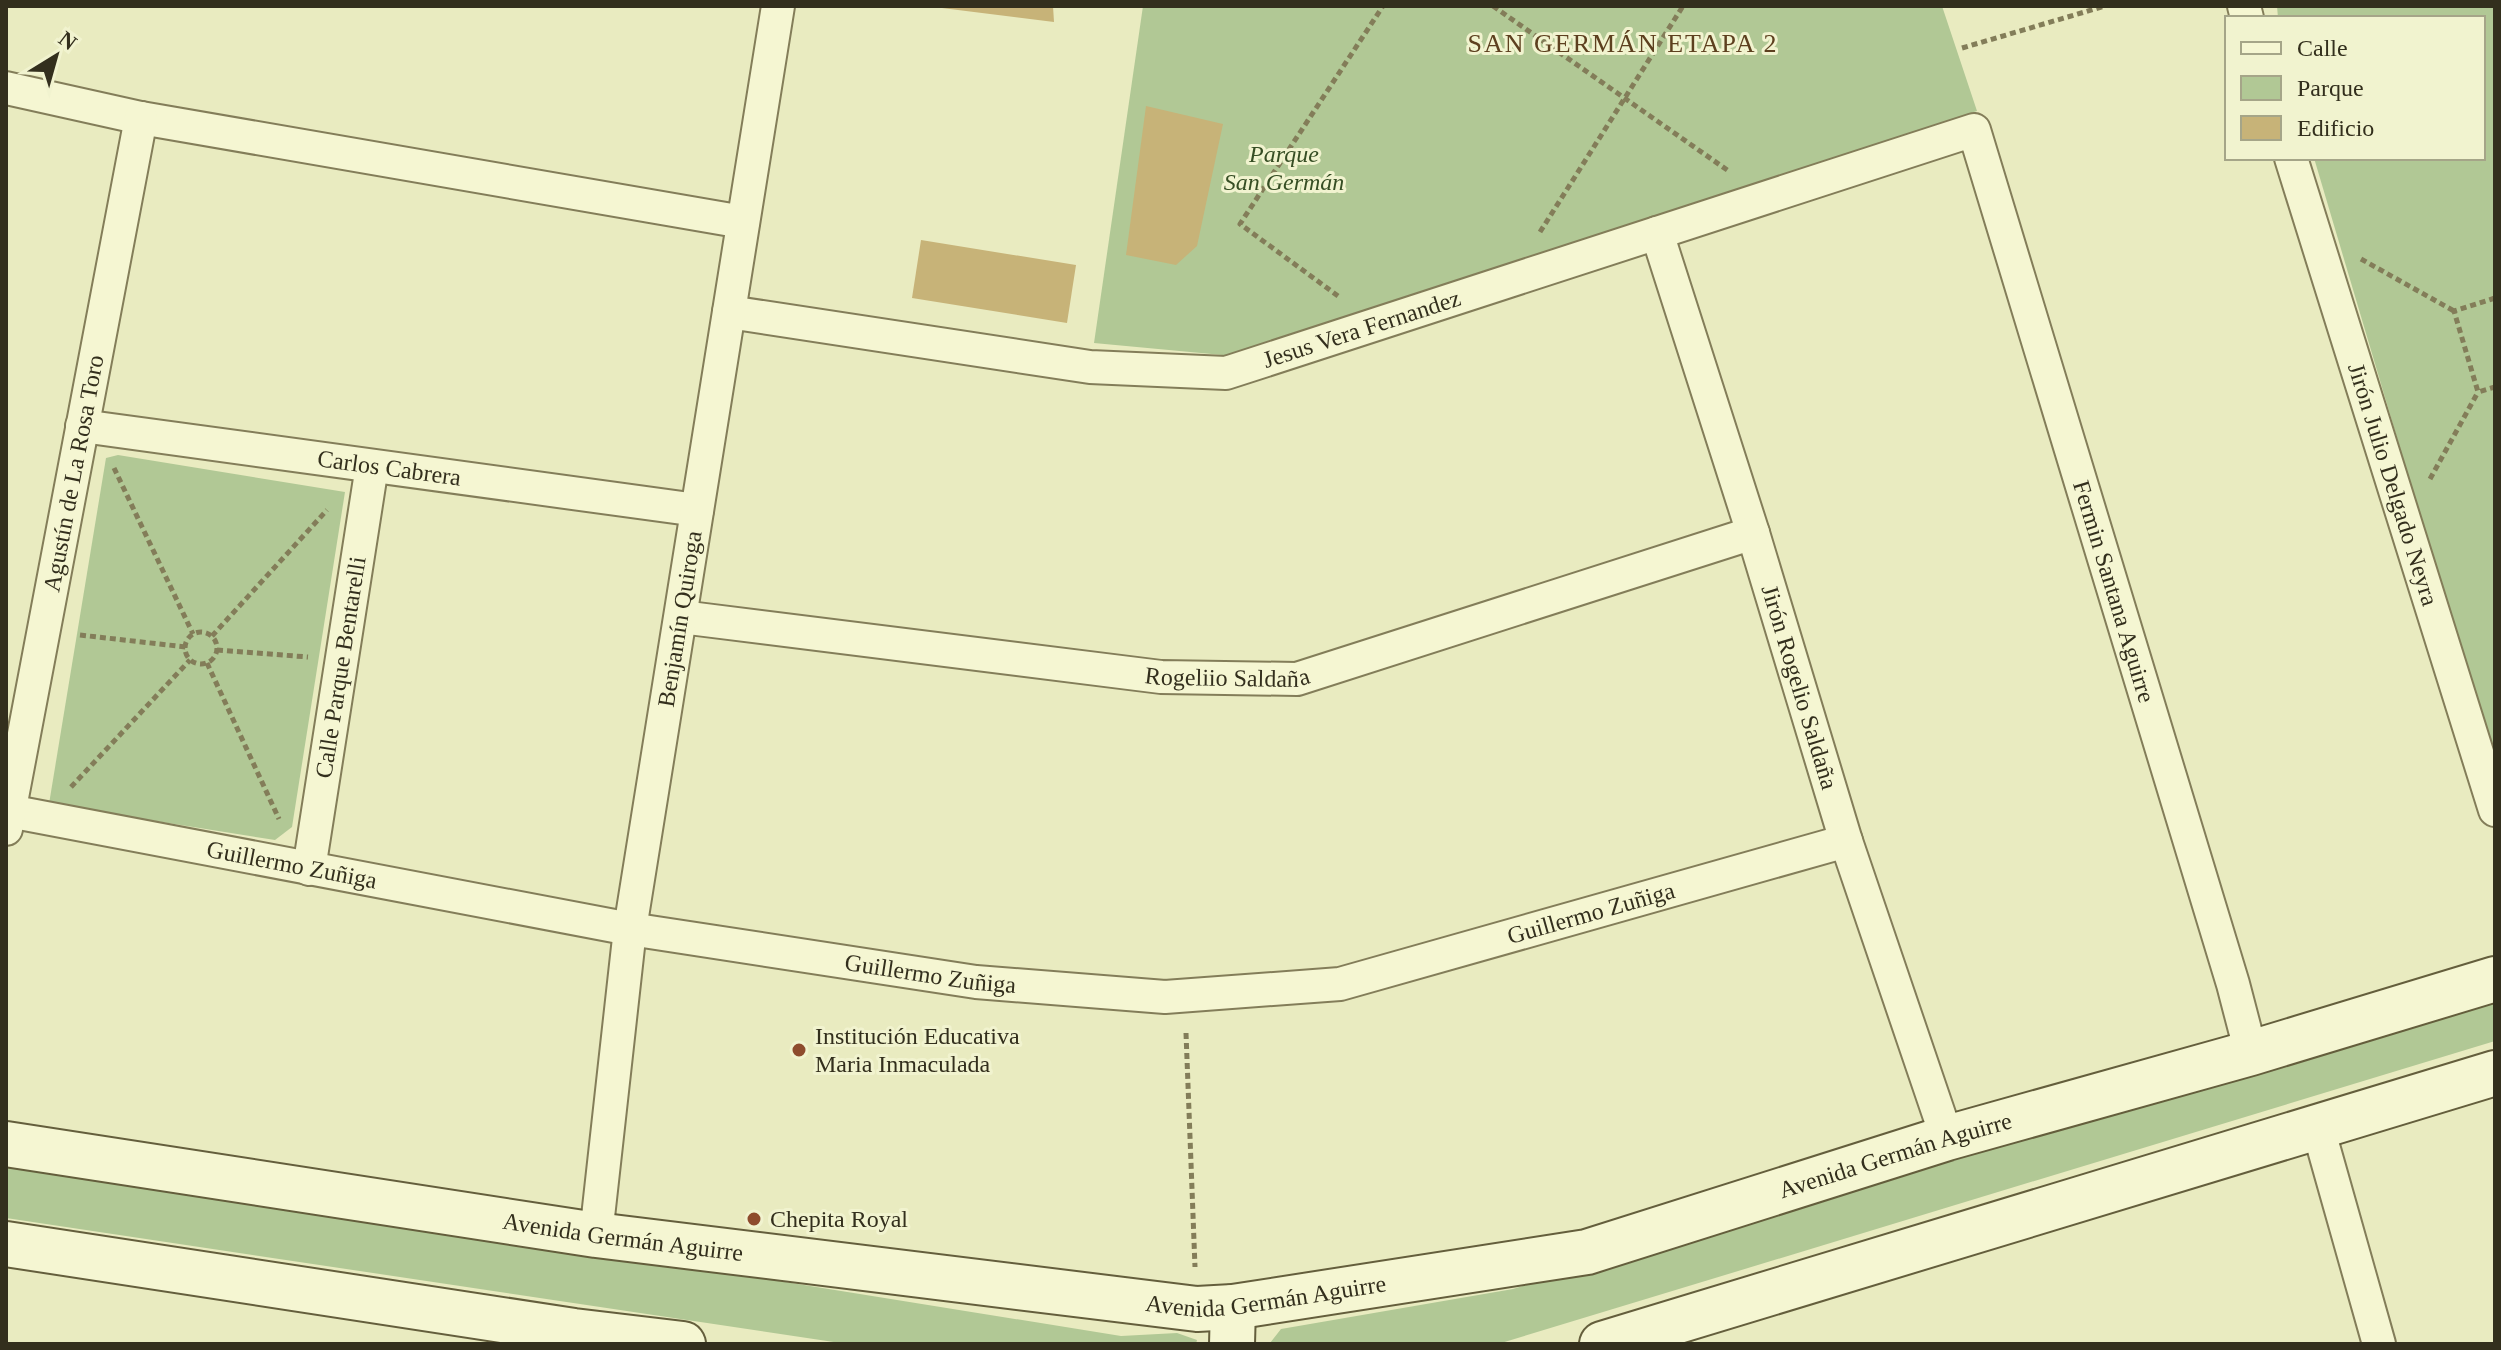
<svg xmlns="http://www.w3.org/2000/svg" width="2501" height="1350" font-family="'Times New Roman',serif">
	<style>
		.green { fill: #b1c895 }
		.building { fill: #c7b378 }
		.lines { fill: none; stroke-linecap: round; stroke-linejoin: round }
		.minor-casing { stroke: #837d59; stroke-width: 36 }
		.secondary-casing { stroke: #645e3c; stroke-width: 48 }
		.path { stroke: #837d59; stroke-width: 5; stroke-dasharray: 6 4; stroke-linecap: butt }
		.minor { stroke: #f5f6d2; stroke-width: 32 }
		.secondary { stroke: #f5f6d2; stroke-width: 44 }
		.poi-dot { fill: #8e4c2d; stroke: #f1f3cf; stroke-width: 3 }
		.labels { text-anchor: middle; stroke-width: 6; stroke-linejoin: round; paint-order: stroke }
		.park-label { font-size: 24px; font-style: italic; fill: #364e24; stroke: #f1f3cf }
		.street-label { font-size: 24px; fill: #332f1d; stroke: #f1f3cf }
		.poi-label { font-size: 24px; fill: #332f1d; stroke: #f1f3cf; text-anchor: start }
		.neighbourhood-label { font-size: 26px; letter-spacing: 2px; fill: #5d401f; stroke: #f1f3cf }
	</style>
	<rect width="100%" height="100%" fill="#e9ebc0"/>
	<g class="green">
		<path d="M1143,6H1942L1977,111L1233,356L1094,343Z"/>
		<path d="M2277,6H2495V746L2489,748L2314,158H2483V18H2278Z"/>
		<path d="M118,455L345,492L292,827L275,840L49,804L106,458Z"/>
		<path d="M2495,990V1041L1498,1344L1270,1343L1281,1329L1513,1289Z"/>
		<path d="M6,1162L581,1249L1121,1336L1177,1333L1197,1340L1196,1344H847L6,1218Z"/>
	</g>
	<g class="building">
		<path d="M943,6H1053L1054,22L942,8Z"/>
		<path d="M1146,106L1223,124L1197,246L1176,265L1126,255Z"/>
		<path d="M921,240L1076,265L1067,323L912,298Z"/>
	</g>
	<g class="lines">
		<g class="minor-casing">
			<g id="minor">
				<path d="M2244,6L2247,18"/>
				<path d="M6,88L141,118L743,222"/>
				<path id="s1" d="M2291,158L2495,810"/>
				<path id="s2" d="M1657,233L1753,533L1846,841L1947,1138"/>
				<path id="s3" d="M729,312L1090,367L1226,373L1974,130L2233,984L2251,1053"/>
				<path id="s4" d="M82,426L697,510"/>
				<path id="s5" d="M681,617L1161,677L1297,679L1753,533"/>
				<path id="s6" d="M9,811L630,929L976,982L1165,997L1340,984L1846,841"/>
				<path id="s7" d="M6,829L141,118"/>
				<path id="s8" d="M309,869L372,466"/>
				<path d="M2318,1128L2379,1344"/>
				<path id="s9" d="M596,1235L630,929L778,6"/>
			</g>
		</g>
		<g class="secondary-casing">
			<g id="secondary">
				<path id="s10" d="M6,1144L596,1235L1197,1309L1233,1307L1587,1252L1947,1138L2251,1053L2495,979"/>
				<path d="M6,1244L574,1331L683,1344"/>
				<path d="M1232,1344L1233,1307"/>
				<path d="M1602,1344L2495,1073"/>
			</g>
		</g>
		<g class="path">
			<path d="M1493,6L1730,172"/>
			<path d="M1962,48L2105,6"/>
			<path d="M1540,232L1683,6"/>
			<path d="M2361,259L2454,311"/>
			<path d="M1338,296L1240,224L1383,6"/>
			<path d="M2495,298L2454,311L2478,392L2495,387"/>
			<path d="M114,468L193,634"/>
			<path d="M2430,479L2478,392"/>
			<circle cx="201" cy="648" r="16"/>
			<path d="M80,635L186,647"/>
			<path d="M212,636L327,510"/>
			<path d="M217,650L308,657"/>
			<path d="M207,663L279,819"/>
			<path d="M71,787L190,660"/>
			<path d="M1186,1033L1195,1267"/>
		</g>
		<use href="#minor" class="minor"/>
		<use href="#secondary" class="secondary"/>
	</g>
	<g class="poi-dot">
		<circle cx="799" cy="1050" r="8"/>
		<circle cx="754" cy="1219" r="8"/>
	</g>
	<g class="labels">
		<g class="park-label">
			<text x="1284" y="162">Parque<tspan x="1284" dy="28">San Germán</tspan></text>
		</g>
		<g class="street-label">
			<text dy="8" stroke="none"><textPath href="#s3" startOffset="644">Jesus Vera Fernandez</textPath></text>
			<text dy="8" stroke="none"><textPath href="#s4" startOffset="310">Carlos Cabrera</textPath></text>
			<text dy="8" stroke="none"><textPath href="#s7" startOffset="362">Agustín de La Rosa Toro</textPath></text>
			<text dy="8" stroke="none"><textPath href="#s1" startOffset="342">Jirón Julio Delgado Neyra</textPath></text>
			<text dy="8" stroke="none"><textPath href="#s3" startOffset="1770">Fermin Santana Aguirre</textPath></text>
			<text dy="8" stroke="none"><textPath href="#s9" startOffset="622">Benjamín Quiroga</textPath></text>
			<text dy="8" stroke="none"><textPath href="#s8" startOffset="204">Calle Parque Bentarelli</textPath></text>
			<text dy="8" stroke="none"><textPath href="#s5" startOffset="550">Rogeliio Saldaña</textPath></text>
			<text dy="8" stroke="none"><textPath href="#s2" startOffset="476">Jirón Rogelio Saldaña</textPath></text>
			<text dy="8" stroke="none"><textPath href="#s6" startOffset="288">Guillermo Zuñiga</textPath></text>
			<text dy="8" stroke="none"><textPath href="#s6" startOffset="1608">Guillermo Zuñiga</textPath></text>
			<text dy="8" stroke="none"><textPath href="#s6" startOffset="936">Guillermo Zuñiga</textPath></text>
			<text dy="8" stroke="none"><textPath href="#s10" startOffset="1920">Avenida Germán Aguirre</textPath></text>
			<text dy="8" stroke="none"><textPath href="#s10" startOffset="624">Avenida Germán Aguirre</textPath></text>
			<text dy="8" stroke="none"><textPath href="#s10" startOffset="1272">Avenida Germán Aguirre</textPath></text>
		</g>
		<g class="poi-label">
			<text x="815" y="1044">Institución Educativa<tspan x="815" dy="28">Maria Inmaculada</tspan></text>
			<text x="770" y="1227">Chepita Royal</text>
		</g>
		<g class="neighbourhood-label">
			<text x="1623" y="52">SAN GERMÁN ETAPA 2</text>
		</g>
	</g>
	<rect width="2501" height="1350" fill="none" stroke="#332f1d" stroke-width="16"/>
	<rect x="2225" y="16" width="260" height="144" fill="#f1f3cf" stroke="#a5a588" stroke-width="2"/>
	<rect x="2241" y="42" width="40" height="12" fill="#f5f6d2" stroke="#a5a588" stroke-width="2"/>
	<text x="2297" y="56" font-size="24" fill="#332f1d">Calle</text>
	<rect x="2241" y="76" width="40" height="24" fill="#b1c895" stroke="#a5a588" stroke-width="2"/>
	<text x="2297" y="96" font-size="24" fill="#332f1d">Parque</text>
	<rect x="2241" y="116" width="40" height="24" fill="#c7b378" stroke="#a5a588" stroke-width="2"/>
	<text x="2297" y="136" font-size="24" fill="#332f1d">Edificio</text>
	<g transform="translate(56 56) rotate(37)" stroke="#f1f3cf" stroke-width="6" paint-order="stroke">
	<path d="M0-6L14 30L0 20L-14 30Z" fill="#332f1d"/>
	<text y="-12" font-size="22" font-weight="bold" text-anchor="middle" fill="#332f1d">N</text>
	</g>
</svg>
